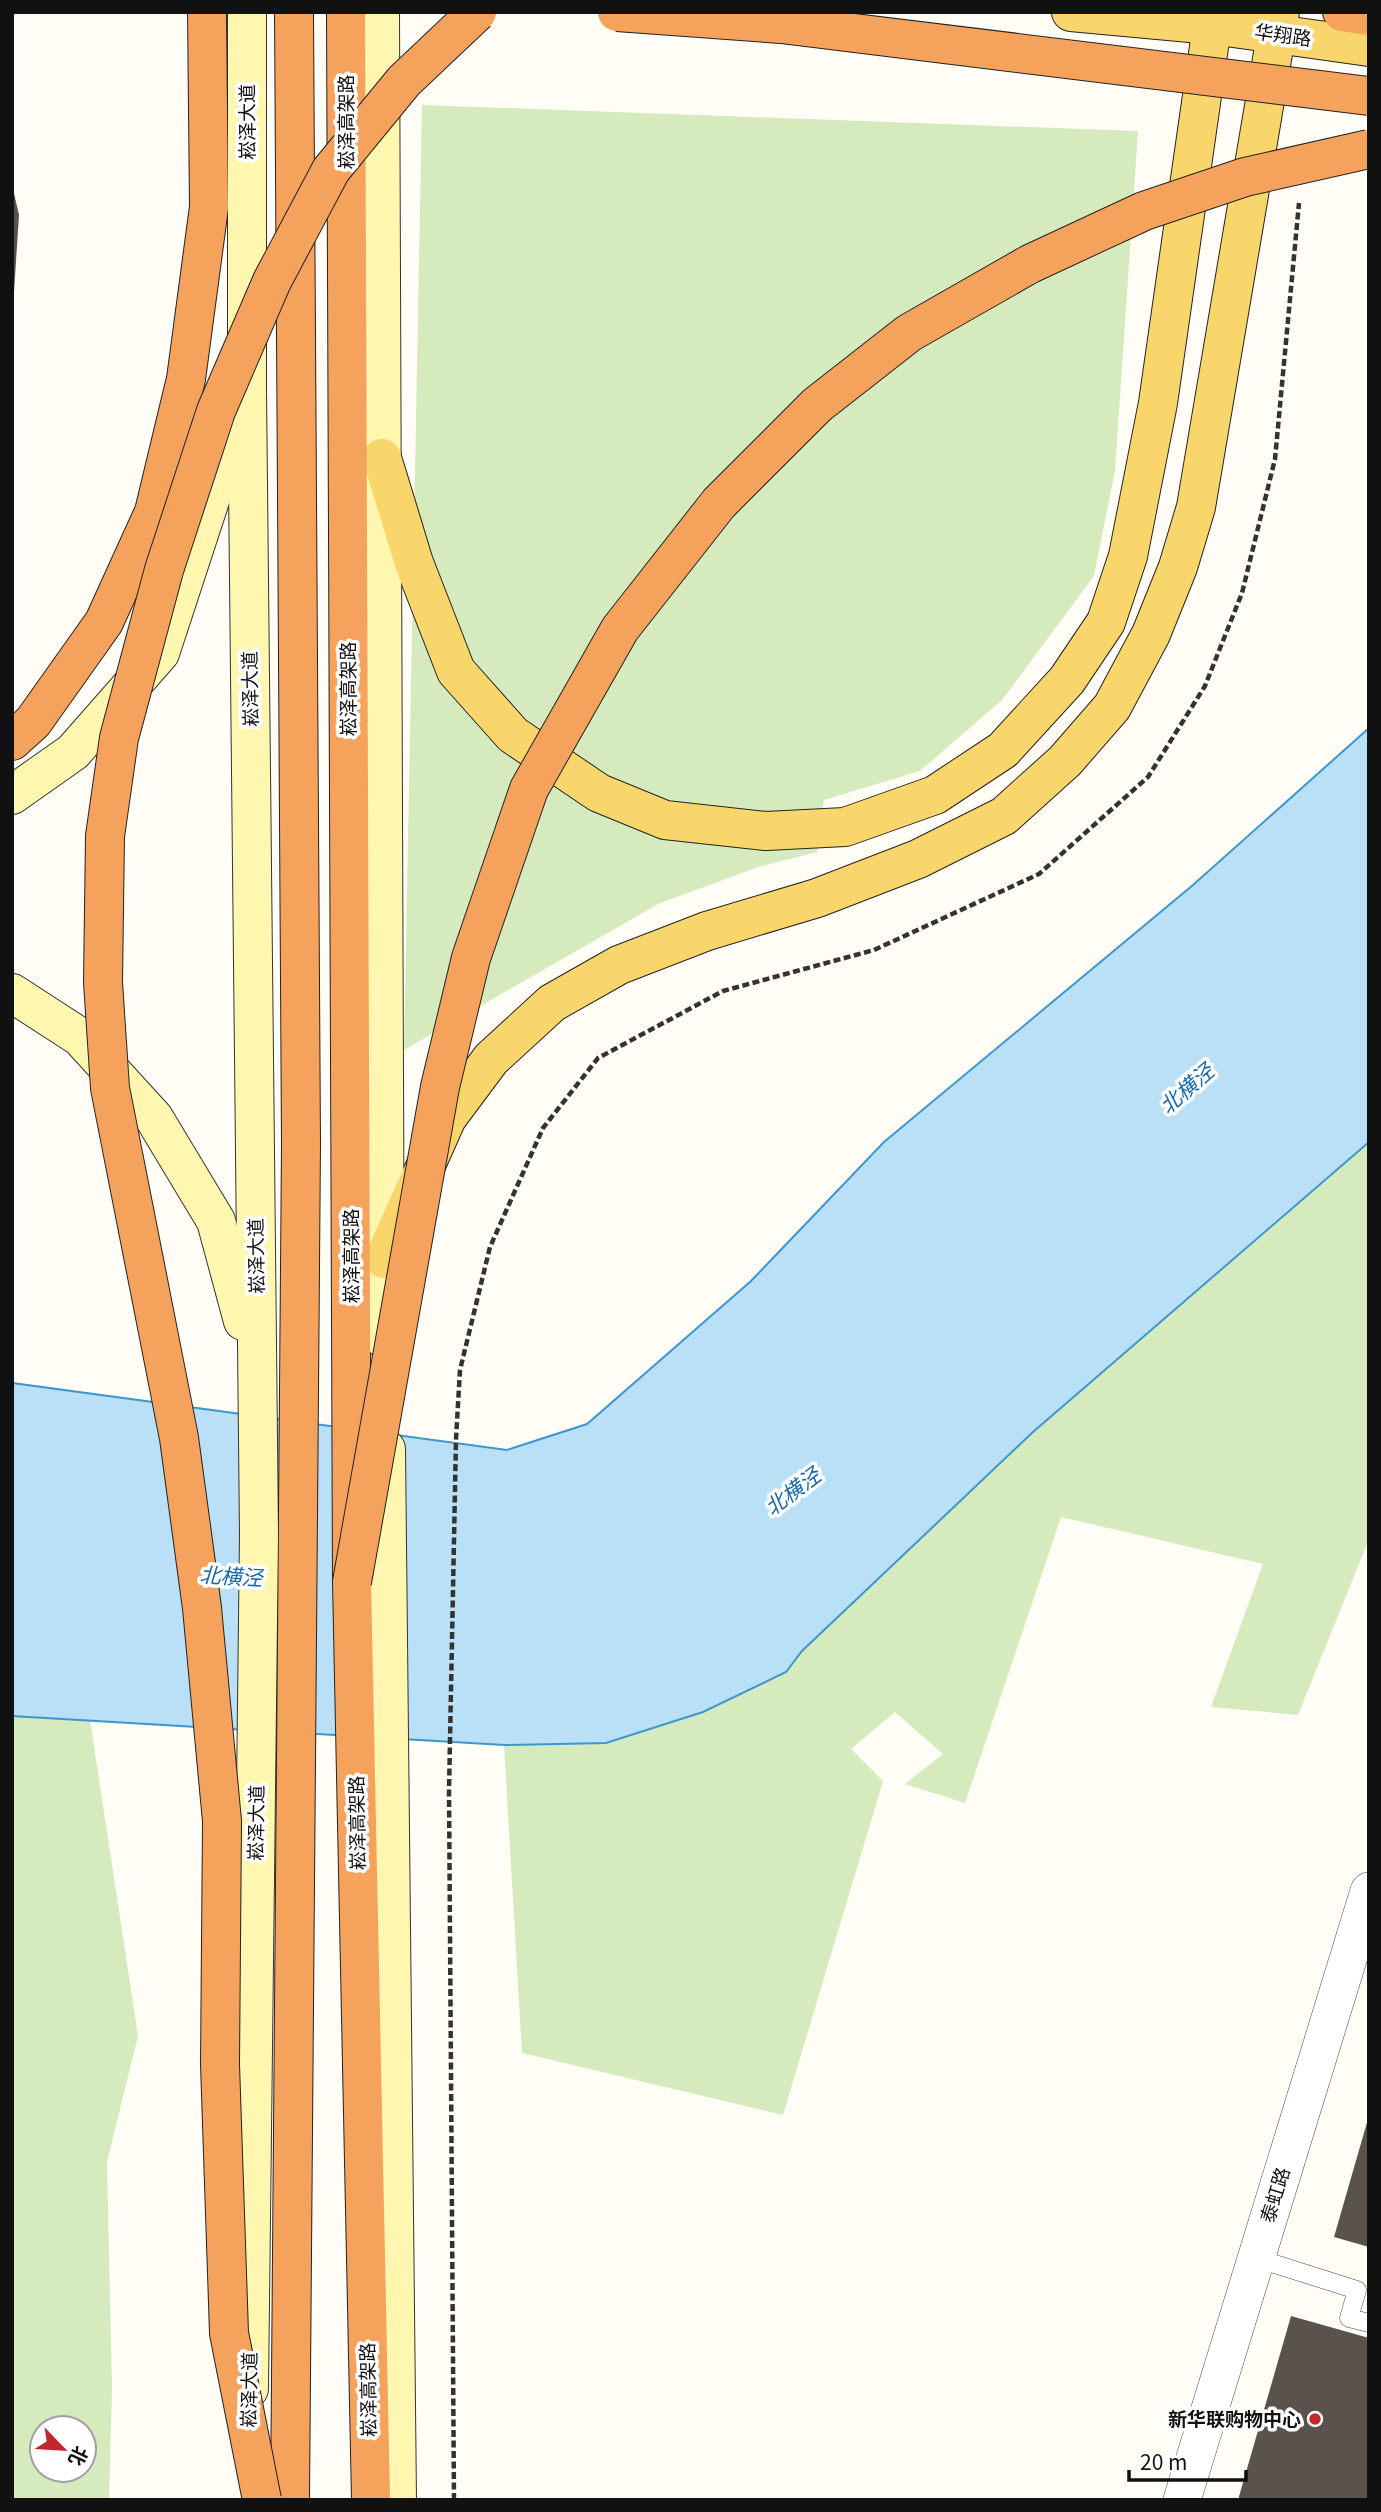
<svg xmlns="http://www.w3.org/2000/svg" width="1381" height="2512" font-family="Georgia,'Noto Sans SC',serif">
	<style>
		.green { fill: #d5ebbd; fill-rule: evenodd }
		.water { fill: #b9e0f7; stroke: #3f96cf; stroke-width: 2 }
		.building { fill: #5a524d }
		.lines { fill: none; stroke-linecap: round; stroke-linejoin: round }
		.lane-casing { stroke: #444; stroke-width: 19 }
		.street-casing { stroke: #444; stroke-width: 38 }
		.secondary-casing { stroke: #333; stroke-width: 40 }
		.primary-casing { stroke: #222; stroke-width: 40 }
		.highway-casing { stroke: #222; stroke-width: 40 }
		.path { stroke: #333; stroke-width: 4.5; stroke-dasharray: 7 3.5; stroke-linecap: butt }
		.lane { stroke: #fff; stroke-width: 18 }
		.street { stroke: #fff; stroke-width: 37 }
		.secondary { stroke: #fff6b0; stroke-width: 38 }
		.primary { stroke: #f9d66b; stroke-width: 38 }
		.highway { stroke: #f5a25d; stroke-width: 38 }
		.highway-bridge-casing { stroke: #222; stroke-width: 40; stroke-linecap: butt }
		.highway-bridge { stroke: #f5a25d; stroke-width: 38 }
		.poi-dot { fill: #c4262e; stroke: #fff; stroke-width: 2.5 }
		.labels { text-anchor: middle; stroke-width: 7; stroke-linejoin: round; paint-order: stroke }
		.street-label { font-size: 19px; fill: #111; stroke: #fff }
		.poi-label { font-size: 19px; font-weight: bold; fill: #111; stroke: #fff; text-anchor: end }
		.water-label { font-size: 21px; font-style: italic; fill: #1768a6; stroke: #fff }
	</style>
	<rect width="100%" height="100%" fill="#fffdf5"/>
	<g class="green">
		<path d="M422,105L1138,131L1115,471L1094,576L1002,700L920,771L824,800L817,852L758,867L658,904L404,1050Z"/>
		<path d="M1369,1142V1539L1298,1715L1211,1707L1263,1564L1061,1517L965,1803L905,1784L943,1754L895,1712L851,1749L883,1781L783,2115L522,2053L504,1745L606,1743L786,1672L802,1651L1033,1432Z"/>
		<path d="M12,1716L90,1720L138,2036L107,2162L112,2390L109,2500H12ZM42,2428H84V2470H42Z"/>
	</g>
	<path class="water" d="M1369,728V1142L1033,1432L802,1651L786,1672L703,1712L606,1743L504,1745L12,1716V1383L507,1450L587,1424L751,1281L884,1142L1193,885Z"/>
	<g class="building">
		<path d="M13,189L19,215L14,292H12Z"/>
		<path d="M1368,2119H1369V2247L1334,2237Z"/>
		<path d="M1291,2316L1369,2338V2500H1238Z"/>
	</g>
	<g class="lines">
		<g class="lane-casing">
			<path id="lane" d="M1256,2258L1357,2290L1349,2318L1369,2323"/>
		</g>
		<g class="street-casing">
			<path id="street" d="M1182,2500L1369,1891"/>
		</g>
		<g class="secondary-casing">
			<g id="secondary">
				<path d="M247,12V389L259,1534L249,2389"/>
				<path d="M380,12L385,1340"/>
				<path d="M12,795L73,752L160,653L237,418"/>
				<path d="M12,993L80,1037L154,1118L216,1221L243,1321"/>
				<path d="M386,1449L397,2500"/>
			</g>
		</g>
		<g class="primary-casing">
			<g id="primary">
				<path d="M1071,12L1212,25L1369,47"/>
				<path d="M382,458L414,563L456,671L513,735L599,793L665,820L766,831L845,827L935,795L1003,750L1067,680L1106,622L1128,556L1158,403L1214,12"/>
				<path d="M384,1259L447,1118L491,1059L552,1003L619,965L707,931L817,898L918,859L1004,816L1065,761L1112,707L1151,634L1178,567L1196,507L1280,12"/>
			</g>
		</g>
		<g class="highway-casing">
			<g id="highway">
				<path d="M346,12L352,1582L371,2500"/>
				<path d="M1342,12L1369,16"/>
				<path d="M12,741L33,722L104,622L154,512L186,379L209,207L207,12"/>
				<path d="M290,2500L301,1144L294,12"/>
			</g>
		</g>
		<path class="path" d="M454,2500L449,1791L456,1439L460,1370L490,1247L543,1128L598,1058L723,991L874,950L1039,874L1148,777L1205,686L1242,593L1275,459L1299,203"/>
		<use href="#lane" class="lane"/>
		<use href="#street" class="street"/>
		<use href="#secondary" class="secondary"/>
		<use href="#primary" class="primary"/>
		<use href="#highway" class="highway"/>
		<g class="highway-bridge-casing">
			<g id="highway-bridge">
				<path d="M617,12L781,24L1369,96"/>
				<path d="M352,1582L440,1087L471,958L529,789L620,629L719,503L817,405L909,333L1030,264L1144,211L1245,177L1369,149"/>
				<path d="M262,2500L229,2333L220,2064L222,1821L202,1608L179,1438L110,1088L103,982L105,836L119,738L164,570L216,411L272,281L331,170L404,81L477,12"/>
			</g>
		</g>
		<use href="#highway-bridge" class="highway-bridge"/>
	</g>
	<circle class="poi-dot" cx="1315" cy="2419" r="7"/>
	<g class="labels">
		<g class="street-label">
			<text transform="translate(1283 35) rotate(8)" y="7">华翔路</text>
			<text transform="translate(247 122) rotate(-90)" y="7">崧泽大道</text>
			<text transform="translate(346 122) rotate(-90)" y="7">崧泽高架路</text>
			<text transform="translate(250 689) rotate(-91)" y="7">崧泽大道</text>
			<text transform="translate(348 689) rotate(-90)" y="7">崧泽高架路</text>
			<text transform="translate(256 1256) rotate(-91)" y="7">崧泽大道</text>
			<text transform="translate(351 1256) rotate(-90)" y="7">崧泽高架路</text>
			<text transform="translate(256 1823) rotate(-89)" y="7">崧泽大道</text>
			<text transform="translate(357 1823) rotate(-91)" y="7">崧泽高架路</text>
			<text transform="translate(1275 2195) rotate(-73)" y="7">泰虹路</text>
			<text transform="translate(249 2390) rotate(-89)" y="7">崧泽大道</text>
			<text transform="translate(368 2390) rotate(-91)" y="7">崧泽高架路</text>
		</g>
		<g class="poi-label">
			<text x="1301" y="2426">新华联购物中心</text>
		</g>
		<g class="water-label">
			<text transform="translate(1187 1089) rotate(-41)" y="7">北横泾</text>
			<text transform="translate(793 1492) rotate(-37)" y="7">北横泾</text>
			<text transform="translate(231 1577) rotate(3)" y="7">北横泾</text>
		</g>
	</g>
	<rect width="1381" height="2512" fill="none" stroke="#111111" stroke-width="28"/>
	<g transform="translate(63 2449) rotate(115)"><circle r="33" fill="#ffffff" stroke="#a0a0a0" stroke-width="2"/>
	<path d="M0-5L12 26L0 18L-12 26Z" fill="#c4262e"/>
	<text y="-10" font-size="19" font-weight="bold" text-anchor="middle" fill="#111111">北</text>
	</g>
	<path d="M1129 2470v10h117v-10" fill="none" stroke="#111111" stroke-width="3.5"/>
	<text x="1140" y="2470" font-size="21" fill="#111111" stroke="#ffffff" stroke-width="5" paint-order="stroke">20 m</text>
</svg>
